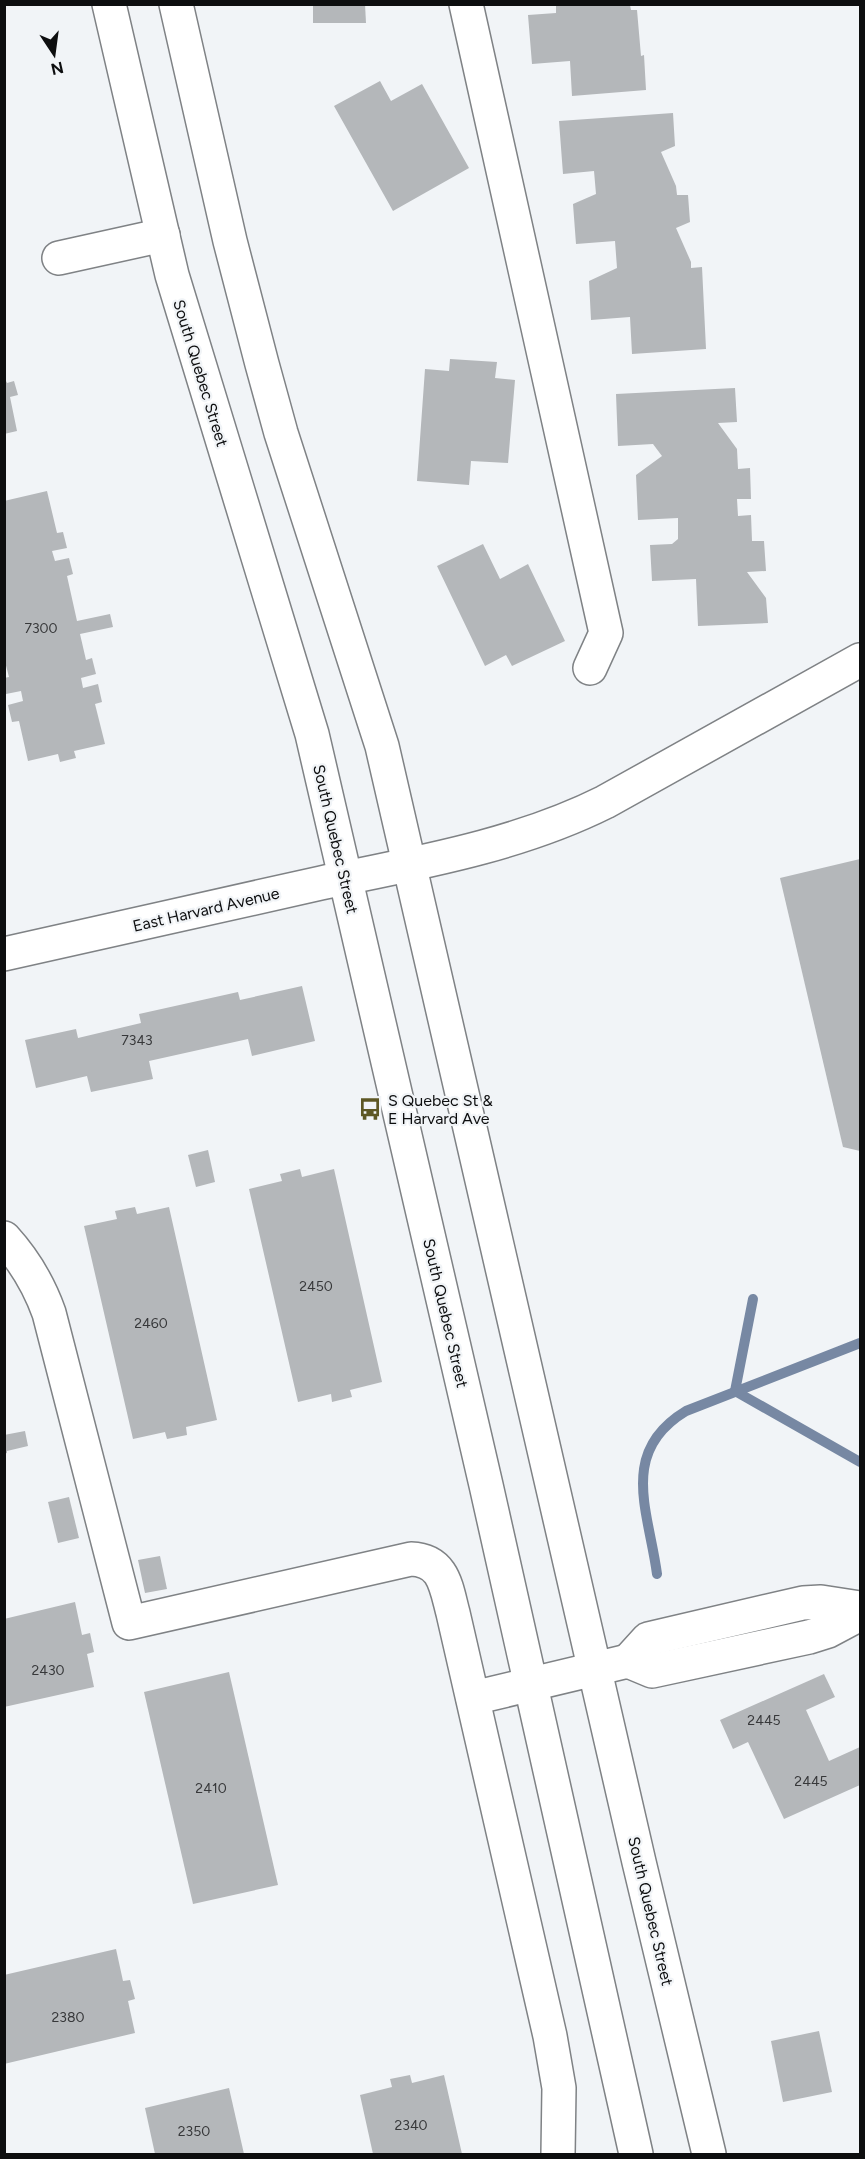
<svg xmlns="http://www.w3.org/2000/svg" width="865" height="2159" font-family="Figtree,sans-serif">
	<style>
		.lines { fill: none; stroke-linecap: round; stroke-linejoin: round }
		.stream { stroke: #7788a3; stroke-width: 10 }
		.building { fill: #b4b7ba }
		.minor-casing { stroke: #7f8285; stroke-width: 36 }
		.major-casing { stroke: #7f8285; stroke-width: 36 }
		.minor { stroke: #fff; stroke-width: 33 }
		.major { stroke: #fff; stroke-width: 33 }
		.labels { text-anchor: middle; stroke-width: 4.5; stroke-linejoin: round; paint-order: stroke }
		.number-label { font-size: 14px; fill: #37383a }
		.street-label { font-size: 16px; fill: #0d0e0f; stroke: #f1f4f7 }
		.poi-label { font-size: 16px; fill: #0d0e0f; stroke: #f1f4f7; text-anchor: start }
	</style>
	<rect width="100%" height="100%" fill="#f1f4f7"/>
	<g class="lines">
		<g class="stream">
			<path d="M735,1391L860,1462"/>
			<path d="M735,1391L753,1299"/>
			<path d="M657,1574C649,1512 618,1452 686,1411L860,1343"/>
		</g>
	</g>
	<g class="building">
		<path d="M313,4H365L366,23H313Z"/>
		<path d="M556,5H630L631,10H637L641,56L644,55L646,90L572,96L570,61L532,64L528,15L556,13Z"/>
		<path d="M380,81L391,101L422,84L469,168L393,211L334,106Z"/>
		<path d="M673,113L675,146L661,152L676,186L677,195H688L690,222L676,228L691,262V268L702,267L706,349L632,354L630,317L591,320L589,281L617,268L615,241L576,244L573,204L596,194L594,171L563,174L559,121Z"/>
		<path d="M450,359L497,362L495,378L515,380L508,463L471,461L469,485L417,481L425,369L449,371Z"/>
		<path d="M4,377L7,383L14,381L18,395L10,397L17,431L4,434Z"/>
		<path d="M735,388L737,422L718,423L737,449L738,469L750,468L751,499H737L738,516L751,515L752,541H764L766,571L747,572L766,598L768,623L698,626L696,579L652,581L650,545L672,544L678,539V518L638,520L636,475L662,456L653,444L618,446L616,394Z"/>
		<path d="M47,491L57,533L63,532L67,548L52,551L55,561L69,558L73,574L67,576L77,621L110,614L113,627L80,634L86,660L92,658L96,674L81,678L83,688L98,684L102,702L95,704L105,744L74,751L76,758L60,762L58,754L28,761L19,721L12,722L8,705L23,701L21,691L6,694L4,690V678L9,677L4,658V501Z"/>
		<path d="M483,544L500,579L528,564L565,641L512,666L506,655L485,666L437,566Z"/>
		<path d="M860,859V1151L843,1147L780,878Z"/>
		<path d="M302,986L315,1041L252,1056L248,1039L149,1061L153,1079L91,1092L87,1076L36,1088L25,1040L76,1029L78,1038L141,1023L139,1014L238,992L240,1000Z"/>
		<path d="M208,1150L215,1182L196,1187L188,1155Z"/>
		<path d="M300,1169L302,1177L334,1169L382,1382L350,1390L352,1397L332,1402L331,1394L298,1402L249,1189L282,1181L280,1174Z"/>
		<path d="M135,1207L137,1214L169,1207L217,1420L186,1427L187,1435L167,1439L165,1432L133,1439L84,1226L117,1219L115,1211Z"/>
		<path d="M25,1431L28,1446L7,1451V1453L4,1454V1435Z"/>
		<path d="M69,1497L79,1538L58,1543L48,1502Z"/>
		<path d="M160,1556L167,1589L145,1593L138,1560Z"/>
		<path d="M75,1602L82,1635L90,1633L94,1652L87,1654L94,1687L4,1707V1619Z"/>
		<path d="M229,1672L278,1885L193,1904L144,1692Z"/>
		<path d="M824,1674L835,1697L806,1710L829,1761L860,1747V1785L784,1819L748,1742L733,1749L720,1720Z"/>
		<path d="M116,1949L123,1981L130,1980L135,1999L128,2001L135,2033L4,2064V1975Z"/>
		<path d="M819,2031L832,2092L783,2102L771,2041Z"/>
		<path d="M410,2075L412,2083L444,2075L462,2154H373L360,2095L392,2087L390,2079Z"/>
		<path d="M229,2088L244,2154H155L145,2108Z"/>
	</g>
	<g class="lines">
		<g class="minor-casing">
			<g id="minor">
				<path d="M466,4L606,633L590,668"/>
				<path d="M59,258L163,235"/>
				<path d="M4,954C110,931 215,906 321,883C417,863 517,846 605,802L860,660"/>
				<path d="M4,1238C25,1261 39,1285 49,1313L129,1623L411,1559C444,1560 446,1587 453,1613L550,2036L559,2088L558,2154"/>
				<path d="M628,1661L648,1639L803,1603L821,1602L860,1608"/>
				<path d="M473,1698L628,1661L652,1671L809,1637L828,1631L860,1614"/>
			</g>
		</g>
		<g class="major-casing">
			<g id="major">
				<path d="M109,4L172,275L312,734L486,1485L636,2154"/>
				<path d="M176,4L230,241L262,364L281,433L382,746L639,1862L709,2154"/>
			</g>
		</g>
		<use href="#minor" class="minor"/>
		<use href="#major" class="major"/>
	</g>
	<defs>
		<g id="bus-bare" transform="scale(1.8)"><path d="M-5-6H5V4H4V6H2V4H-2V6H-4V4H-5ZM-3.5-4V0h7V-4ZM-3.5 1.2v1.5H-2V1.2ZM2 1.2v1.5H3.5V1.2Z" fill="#5d5724" stroke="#f1f4f7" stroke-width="2.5" paint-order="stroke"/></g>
	</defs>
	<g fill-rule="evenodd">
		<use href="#bus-bare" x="370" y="1109"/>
	</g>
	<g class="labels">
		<g class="number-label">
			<text x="41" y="633">7300</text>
			<text x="137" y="1045">7343</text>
			<text x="316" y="1291">2450</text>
			<text x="151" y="1328">2460</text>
			<text x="48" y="1675">2430</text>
			<text x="764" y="1725">2445</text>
			<text x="811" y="1786">2445</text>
			<text x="211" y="1793">2410</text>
			<text x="68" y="2022">2380</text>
			<text x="411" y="2130">2340</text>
			<text x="194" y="2136">2350</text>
		</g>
		<g class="street-label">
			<text transform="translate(201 373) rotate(73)" y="6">South Quebec Street</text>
			<text transform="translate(336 839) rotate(77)" y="6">South Quebec Street</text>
			<text transform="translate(206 909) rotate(-13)" y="6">East Harvard Avenue</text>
			<text transform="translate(446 1313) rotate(77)" y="6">South Quebec Street</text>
			<text transform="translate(651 1911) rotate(77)" y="6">South Quebec Street</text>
		</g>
		<g class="poi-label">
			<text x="388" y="1106">S Quebec St &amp;<tspan x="388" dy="18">E Harvard Ave</tspan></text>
		</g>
	</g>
	<rect width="865" height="2159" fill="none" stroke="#0d0e0f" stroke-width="12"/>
	<g transform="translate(54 54) rotate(167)" stroke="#f1f4f7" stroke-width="4.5" paint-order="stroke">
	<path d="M0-4.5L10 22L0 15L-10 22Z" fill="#0d0e0f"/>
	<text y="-9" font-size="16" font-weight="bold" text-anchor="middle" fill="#0d0e0f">N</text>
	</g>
</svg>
